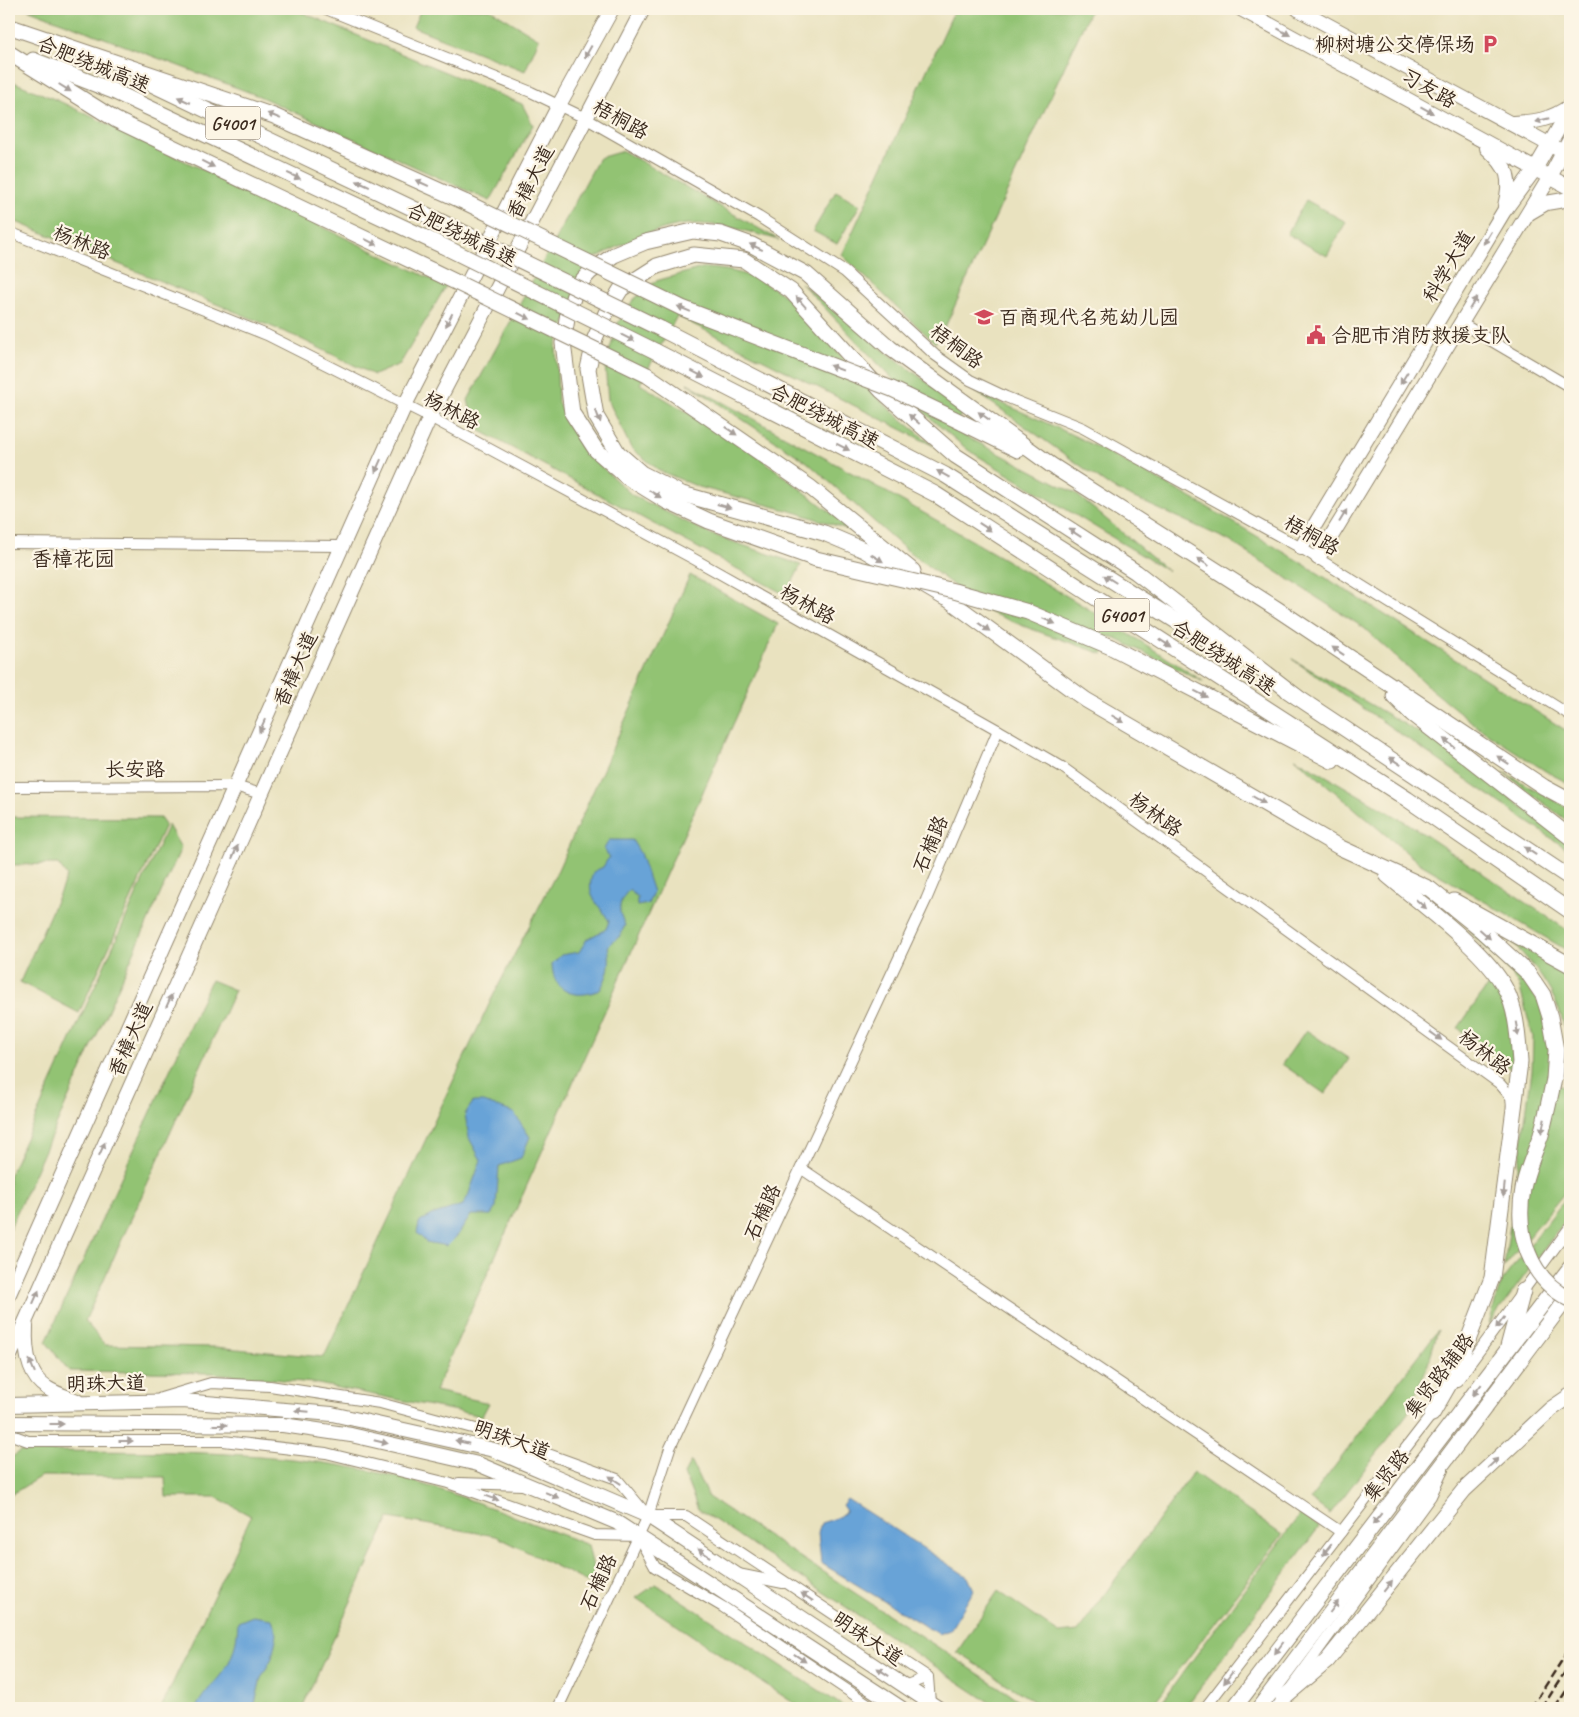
<svg xmlns="http://www.w3.org/2000/svg" width="1579" height="1717" font-family="Caveat,'LXGW WenKai TC',sans-serif">
	<style>
		.green { fill: #92c373; stroke: #667648 }
		.water { fill: #67a3d7; stroke: #51667a }
		.lines { fill: none; stroke-linecap: round; stroke-linejoin: round }
		.minor-casing { stroke: #92866e; stroke-width: 12 }
		.major-casing { stroke: #92866e; stroke-width: 16 }
		.highway-casing { stroke: #92866e; stroke-width: 17 }
		.minor { stroke: #fff; stroke-width: 10 }
		.major { stroke: #fff; stroke-width: 14 }
		.highway { stroke: #fff; stroke-width: 15 }
		.rail { stroke: #3b2a1e; stroke-width: 2.5; stroke-dasharray: 8 4; stroke-linecap: butt }
		.highway-bridge-casing { stroke: #92866e; stroke-width: 17; stroke-linecap: butt }
		.highway-bridge { stroke: #fff; stroke-width: 15 }
		.oneway { fill: #a79f9a }
		.labels { text-anchor: middle; stroke-width: 4.5; stroke-linejoin: round; paint-order: stroke }
		.shield { fill: #fcf5e5; stroke: #75675a; stroke-width: 1 }
		.shield-label { font-size: 19px; font-weight: bold; fill: #3b2a1e }
		.poi-label { font-size: 20px; fill: #3b2a1e; stroke: #fcf5e5; text-anchor: start }
		.street-label { font-size: 20px; fill: #3b2a1e; stroke: #fcf5e5 }
		.neighbourhood-label { font-size: 21px; fill: #3b2a1e; stroke: #fcf5e5 }
	</style>
	<rect width="100%" height="100%" fill="#fcf5e5"/>
	<filter id="ink" filterUnits="userSpaceOnUse"><feTurbulence type="fractalNoise" baseFrequency=".02" numOctaves="2"/><feDisplacementMap in="SourceGraphic" scale="10" xChannelSelector="R" yChannelSelector="G"/><feConvolveMatrix kernelMatrix="1 2 1 2 8 2 1 2 1" color-interpolation-filters="sRGB"/></filter>
	<filter id="wash" filterUnits="userSpaceOnUse"><feTurbulence type="fractalNoise" baseFrequency=".0096" numOctaves="4" result="noise"/><feDisplacementMap in="SourceGraphic" scale="20" xChannelSelector="R" yChannelSelector="G"/><feGaussianBlur stdDeviation="1.12" result="paint"/><feColorMatrix in="noise" values="0 0 0 0 0 0 0 0 0 0 0 0 0 0 0 0 0 1.4 0 .05"/><feComposite in="paint" operator="in"/></filter>
	<g filter="url(#wash)">
		<rect width="100%" height="100%" fill="#e9e2bf"/>
		<g class="green">
			<path d="M27,9H294L522,104L533,125L490,201L259,96Z"/>
			<path d="M421,9H490L539,39L525,71L413,27Z"/>
			<path d="M955,9H1091L946,325L935,343L842,255Z"/>
			<path d="M9,80L59,101L446,286L400,364L374,375L297,337L9,219Z"/>
			<path d="M623,151L779,240C750,232 719,222 688,224C656,227 619,246 591,260L556,346L558,403L582,449L632,495L710,534L801,565L786,595L475,428L468,400L599,158Z"/>
			<path d="M836,191L860,205L837,244L813,231Z"/>
			<path d="M1306,200L1346,222L1327,256L1287,234Z"/>
			<path d="M702,268C793,269 822,342 879,399C896,416 916,431 934,446L677,316L640,384L749,449L856,532L798,513L699,487L660,471L631,448L608,400L605,365L618,323L633,300L656,281Z"/>
			<path d="M801,283L877,345L963,409L954,430L1075,493L1168,571L968,450L932,420Z"/>
			<path d="M687,383C862,478 1038,573 1204,682L1110,636L1103,654L1031,629L989,612L904,548L807,462Z"/>
			<path d="M975,391C1012,408 1049,423 1085,441C1253,526 1411,632 1570,733V784L1547,772L1479,728L1431,689L1364,628L1228,540L1112,488Z"/>
			<path d="M690,575L778,624L435,1391L489,1403L482,1416L313,1383L212,1373L69,1371L46,1342L211,980L235,990L85,1321L105,1345L214,1347L324,1357L492,998L557,872Z"/>
			<path d="M1292,659L1449,750L1570,844V851Z"/>
			<path d="M1295,758L1409,824L1570,932V952L1419,863Z"/>
			<path d="M1503,772L1570,809V823Z"/>
			<path d="M9,817L160,818L165,825L79,1013L20,982L67,876L58,864L9,865Z"/>
			<path d="M168,825L181,848L9,1230V1176Z"/>
			<path d="M1467,929L1511,961L1542,1007L1552,1056L1549,1084L1565,1087C1575,1016 1550,980 1502,932L1570,975V1186L1504,1267L1532,1071L1533,1037L1519,985L1502,963Z"/>
			<path d="M1493,978C1511,1007 1512,1038 1514,1071L1458,1028Z"/>
			<path d="M1306,1030L1349,1059L1325,1094L1282,1064Z"/>
			<path d="M1570,1193V1214L1489,1324L1501,1282Z"/>
			<path d="M1438,1330L1428,1364L1408,1413L1330,1514L1310,1499Z"/>
			<path d="M21,1451C135,1452 249,1448 361,1469C439,1484 514,1517 588,1545L595,1576L591,1584L496,1536L389,1518L302,1708H161L251,1516L216,1497H166L165,1477L41,1476L9,1496V1459Z"/>
			<path d="M691,1461L708,1497L1031,1708H998L698,1509L684,1474Z"/>
			<path d="M1193,1472L1282,1535L1150,1708H1044L957,1652L998,1591L1059,1633L1078,1631Z"/>
			<path d="M1301,1513L1319,1527L1191,1700L1178,1708H1157Z"/>
			<path d="M656,1584L846,1708H801L636,1598Z"/>
		</g>
		<g class="water">
			<path d="M609,840H632L640,853L653,892L648,904L637,906V897L629,890C617,903 618,911 625,925L620,936L608,946C611,964 609,974 600,990C575,1000 553,993 552,964L561,955L579,952L587,939L606,929L609,921C597,901 585,897 593,872L603,867L609,857L604,849Z"/>
			<path d="M473,1102H484L514,1113L530,1137L521,1158L499,1166L496,1207L491,1215H471L458,1235L447,1246L426,1242L417,1233L419,1223L431,1215L463,1205L468,1196L481,1160L469,1138L465,1114Z"/>
			<path d="M847,1499L968,1577L974,1590L950,1630L938,1634L821,1563L818,1533L821,1523L837,1518L846,1511L842,1505Z"/>
			<path d="M253,1616L272,1619L277,1634L272,1658L261,1678L254,1708H196C202,1695 210,1688 219,1677C233,1661 237,1643 238,1622Z"/>
		</g>
	</g>
	<g filter="url(#ink)">
		<g class="lines">
			<g class="minor-casing">
				<g id="minor">
					<path d="M326,9L531,92L585,118L759,217L845,272L935,355L970,380L1006,397L1083,428L1301,548L1570,715"/>
					<path d="M9,232L267,335L430,417L694,559L998,730L1062,767L1500,1084L1511,1097L1512,1107"/>
					<path d="M1461,323L1570,387"/>
					<path d="M9,543L343,546"/>
					<path d="M9,787L235,786L261,794"/>
					<path d="M802,1169L1341,1532"/>
					<path d="M1457,1381L1570,1227"/>
					<path d="M161,1398L211,1383L270,1386L380,1403L487,1432L617,1479L648,1516H686L928,1677L930,1703"/>
					<path d="M9,1434L28,1441H223L326,1453L448,1483L595,1535L638,1536L655,1567L723,1607L874,1708"/>
					<path d="M511,1445L540,1465"/>
					<path d="M459,1483L522,1485"/>
					<path d="M738,1574L783,1583"/>
					<path d="M904,1686L928,1677"/>
					<path d="M558,1708L648,1516L670,1448L926,900L998,730"/>
					<path d="M1205,1708L1436,1409"/>
					<path d="M1276,1708L1431,1496L1443,1470"/>
				</g>
			</g>
			<g class="major-casing">
				<g id="major">
					<path d="M1241,9L1570,188"/>
					<path d="M1298,9L1556,148"/>
					<path d="M1513,123C1535,122 1551,120 1570,106"/>
					<path d="M1487,148C1509,168 1512,178 1505,206"/>
					<path d="M1529,213L1546,203L1570,199"/>
					<path d="M1301,548L1504,211L1535,169L1570,109"/>
					<path d="M1318,558L1550,177L1570,139"/>
					<path d="M9,1294L405,405L559,105L612,9"/>
					<path d="M26,1326C25,1347 27,1376 47,1388C56,1394 67,1397 77,1401"/>
					<path d="M9,1358L430,417L643,9"/>
					<path d="M9,1405L183,1401L332,1414L494,1450L648,1516L938,1708"/>
					<path d="M9,1423L283,1425L351,1435L478,1464L616,1522L901,1708"/>
				</g>
			</g>
			<g class="highway-casing">
				<g id="highway">
					<path d="M11,27L274,116L467,203"/>
					<path d="M9,53L116,120L433,271"/>
					<path d="M33,60L113,91L443,246"/>
					<path d="M139,78L454,228"/>
					<path d="M661,329L945,475L1222,650"/>
					<path d="M655,351L935,494L1407,799L1570,911"/>
					<path d="M647,375L811,488L913,571"/>
					<path d="M961,422L1018,450"/>
					<path d="M816,559L709,521L668,502L627,477L596,450L572,413L563,343L568,313L577,286L590,272L614,255L645,242L693,231L721,234L752,245L806,274L890,348L1051,465L1277,609L1544,787L1570,801"/>
					<path d="M938,592L1086,700L1341,848L1430,889L1481,930L1528,973L1543,995L1550,1017L1556,1050L1554,1079"/>
					<path d="M945,598L864,550L824,533L682,494L641,473L618,453L596,416L588,369L595,338L606,313L621,289L657,266L694,255L744,260L791,291L881,390L956,456L1136,572L1297,697"/>
					<path d="M1111,647L1332,761"/>
					<path d="M1288,691L1570,878"/>
					<path d="M1394,696L1412,714L1570,837"/>
					<path d="M1387,875C1421,904 1485,950 1505,988C1517,1010 1518,1038 1520,1062L1492,1278L1455,1374L1432,1414"/>
					<path d="M1454,901L1570,965"/>
					<path d="M1508,1347L1523,1291"/>
					<path d="M1283,1698L1327,1661L1464,1490L1551,1409L1570,1396"/>
					<path d="M1234,1708L1570,1268"/>
					<path d="M1259,1708L1570,1294"/>
				</g>
			</g>
			<use href="#minor" class="minor"/>
			<use href="#major" class="major"/>
			<use href="#highway" class="highway"/>
			<g class="rail">
				<path d="M1531,1708L1570,1648"/>
				<path d="M1542,1708L1570,1664"/>
				<path d="M1555,1708L1570,1685"/>
			</g>
			<g class="highway-bridge-casing">
				<g id="highway-bridge">
					<path d="M467,203L682,308L892,389L961,422"/>
					<path d="M454,228L661,329"/>
					<path d="M443,246L655,351"/>
					<path d="M433,271L647,375"/>
					<path d="M816,559L954,591L1028,612L1111,647"/>
					<path d="M1554,1079C1550,1098 1546,1116 1541,1135C1535,1152 1526,1171 1523,1189C1515,1232 1529,1279 1570,1299"/>
				</g>
			</g>
			<use href="#highway-bridge" class="highway-bridge"/>
		</g>
		<defs><path id="oneway-solid" d="M-6-.8H1V-3.2L6.5 0L1 3.2V.8H-6Z" transform="scale(1.25)"/></defs>
		<g class="oneway">
			<use href="#oneway-solid" transform="translate(1284 32) rotate(29)"/>
			<use href="#oneway-solid" transform="translate(588 52) rotate(119)"/>
			<use href="#oneway-solid" transform="translate(65 88) rotate(32)"/>
			<use href="#oneway-solid" transform="translate(184 100) rotate(-155)"/>
			<use href="#oneway-solid" transform="translate(1427 110) rotate(29)"/>
			<use href="#oneway-solid" transform="translate(274 116) rotate(-158)"/>
			<use href="#oneway-solid" transform="translate(1542 120) rotate(166)"/>
			<use href="#oneway-solid" transform="translate(208 164) rotate(26)"/>
			<use href="#oneway-solid" transform="translate(294 176) rotate(25)"/>
			<use href="#oneway-solid" transform="translate(422 183) rotate(-156)"/>
			<use href="#oneway-solid" transform="translate(363 184) rotate(-155)"/>
			<use href="#oneway-solid" transform="translate(1487 238) rotate(121)"/>
			<use href="#oneway-solid" transform="translate(371 242) rotate(26)"/>
			<use href="#oneway-solid" transform="translate(756 247) rotate(-155)"/>
			<use href="#oneway-solid" transform="translate(801 302) rotate(-132)"/>
			<use href="#oneway-solid" transform="translate(1473 303) rotate(-59)"/>
			<use href="#oneway-solid" transform="translate(684 309) rotate(-157)"/>
			<use href="#oneway-solid" transform="translate(524 316) rotate(26)"/>
			<use href="#oneway-solid" transform="translate(449 320) rotate(117)"/>
			<use href="#oneway-solid" transform="translate(628 338) rotate(26)"/>
			<use href="#oneway-solid" transform="translate(836 368) rotate(-159)"/>
			<use href="#oneway-solid" transform="translate(698 374) rotate(27)"/>
			<use href="#oneway-solid" transform="translate(1404 378) rotate(121)"/>
			<use href="#oneway-solid" transform="translate(598 416) rotate(69)"/>
			<use href="#oneway-solid" transform="translate(984 416) rotate(-144)"/>
			<use href="#oneway-solid" transform="translate(914 419) rotate(-139)"/>
			<use href="#oneway-solid" transform="translate(731 431) rotate(34)"/>
			<use href="#oneway-solid" transform="translate(843 447) rotate(27)"/>
			<use href="#oneway-solid" transform="translate(378 466) rotate(114)"/>
			<use href="#oneway-solid" transform="translate(943 474) rotate(-151)"/>
			<use href="#oneway-solid" transform="translate(655 494) rotate(31)"/>
			<use href="#oneway-solid" transform="translate(724 506) rotate(16)"/>
			<use href="#oneway-solid" transform="translate(1343 516) rotate(-59)"/>
			<use href="#oneway-solid" transform="translate(985 527) rotate(33)"/>
			<use href="#oneway-solid" transform="translate(1075 533) rotate(-147)"/>
			<use href="#oneway-solid" transform="translate(877 558) rotate(31)"/>
			<use href="#oneway-solid" transform="translate(1203 562) rotate(-148)"/>
			<use href="#oneway-solid" transform="translate(1110 579) rotate(-148)"/>
			<use href="#oneway-solid" transform="translate(1049 621) rotate(23)"/>
			<use href="#oneway-solid" transform="translate(984 627) rotate(36)"/>
			<use href="#oneway-solid" transform="translate(1165 643) rotate(33)"/>
			<use href="#oneway-solid" transform="translate(1338 651) rotate(-146)"/>
			<use href="#oneway-solid" transform="translate(1201 694) rotate(27)"/>
			<use href="#oneway-solid" transform="translate(1118 719) rotate(30)"/>
			<use href="#oneway-solid" transform="translate(262 726) rotate(114)"/>
			<use href="#oneway-solid" transform="translate(1449 743) rotate(-142)"/>
			<use href="#oneway-solid" transform="translate(1503 760) rotate(-147)"/>
			<use href="#oneway-solid" transform="translate(1395 761) rotate(-146)"/>
			<use href="#oneway-solid" transform="translate(1259 800) rotate(30)"/>
			<use href="#oneway-solid" transform="translate(1530 851) rotate(-146)"/>
			<use href="#oneway-solid" transform="translate(235 852) rotate(-66)"/>
			<use href="#oneway-solid" transform="translate(1421 904) rotate(41)"/>
			<use href="#oneway-solid" transform="translate(1485 934) rotate(42)"/>
			<use href="#oneway-solid" transform="translate(169 1001) rotate(-66)"/>
			<use href="#oneway-solid" transform="translate(1517 1029) rotate(80)"/>
			<use href="#oneway-solid" transform="translate(1436 1036) rotate(36)"/>
			<use href="#oneway-solid" transform="translate(1543 1126) rotate(104)"/>
			<use href="#oneway-solid" transform="translate(102 1149) rotate(-66)"/>
			<use href="#oneway-solid" transform="translate(1504 1190) rotate(96)"/>
			<use href="#oneway-solid" transform="translate(36 1297) rotate(-66)"/>
			<use href="#oneway-solid" transform="translate(1500 1323) rotate(126)"/>
			<use href="#oneway-solid" transform="translate(32 1366) rotate(-113)"/>
			<use href="#oneway-solid" transform="translate(1477 1390) rotate(128)"/>
			<use href="#oneway-solid" transform="translate(302 1411) rotate(-175)"/>
			<use href="#oneway-solid" transform="translate(57 1424)"/>
			<use href="#oneway-solid" transform="translate(220 1425)"/>
			<use href="#oneway-solid" transform="translate(126 1441)"/>
			<use href="#oneway-solid" transform="translate(381 1442) rotate(13)"/>
			<use href="#oneway-solid" transform="translate(462 1442) rotate(-166)"/>
			<use href="#oneway-solid" transform="translate(1493 1463) rotate(-43)"/>
			<use href="#oneway-solid" transform="translate(615 1480) rotate(-147)"/>
			<use href="#oneway-solid" transform="translate(552 1495) rotate(23)"/>
			<use href="#oneway-solid" transform="translate(492 1498) rotate(20)"/>
			<use href="#oneway-solid" transform="translate(1377 1519) rotate(128)"/>
			<use href="#oneway-solid" transform="translate(1327 1550) rotate(128)"/>
			<use href="#oneway-solid" transform="translate(704 1553) rotate(-146)"/>
			<use href="#oneway-solid" transform="translate(1388 1586) rotate(-52)"/>
			<use href="#oneway-solid" transform="translate(807 1597) rotate(-146)"/>
			<use href="#oneway-solid" transform="translate(1334 1607) rotate(-53)"/>
			<use href="#oneway-solid" transform="translate(1279 1648) rotate(127)"/>
			<use href="#oneway-solid" transform="translate(800 1658) rotate(34)"/>
			<use href="#oneway-solid" transform="translate(883 1672) rotate(-146)"/>
			<use href="#oneway-solid" transform="translate(1228 1678) rotate(127)"/>
		</g>
	</g>
	<defs>
		<g id="parking-bare" transform="scale(1.5)"><path d="M-3.5-5.5H1a3.5 3.5 0 0 1 0 7H-1V5.5H-3.5ZM-1-3.4V-.6H.8a1.4 1.4 0 0 0 0-2.8Z" fill="#d1495b" stroke="#fcf5e5" stroke-width="2.5" paint-order="stroke"/></g>
		<g id="school-bare" transform="scale(1.5)"><path d="M0-5L7-2L0 1L-7-2ZM-4 1L0 2.5L4 1V4Q0 6-4 4Z" fill="#d1495b" stroke="#fcf5e5" stroke-width="2.5" paint-order="stroke"/></g>
		<g id="civic-bare" transform="scale(1.5)"><path d="M-.6-6.5H3V-4.5H.6V-3L4-1V1h2V6H-6V1h2V-1L-.6-3ZM-1.2 2.5V6h2.4V2.5Z" fill="#d1495b" stroke="#fcf5e5" stroke-width="2.5" paint-order="stroke"/></g>
	</defs>
	<g fill-rule="evenodd">
		<use href="#parking-bare" x="1490" y="44"/>
		<use href="#school-bare" x="984" y="317"/>
		<use href="#civic-bare" x="1316" y="335"/>
	</g>
	<g class="labels">
		<g class="shield">
			<rect x="205.5" y="106.5" width="55" height="33" rx="4"/>
			<rect x="1094.5" y="598.5" width="55" height="33" rx="4"/>
		</g>
		<g class="shield-label">
			<text x="233" y="130">G4001</text>
			<text x="1122" y="622">G4001</text>
		</g>
		<g class="poi-label">
			<text x="1475" y="51" text-anchor="end">柳树塘公交停保场</text>
			<text x="999" y="324">百商现代名苑幼儿园</text>
			<text x="1331" y="342">合肥市消防救援支队</text>
		</g>
		<g class="street-label">
			<text transform="translate(94 64) rotate(22)" y="7">合肥绕城高速</text>
			<text transform="translate(1429 88) rotate(29)" y="7">习友路</text>
			<text transform="translate(621 119) rotate(29)" y="7">梧桐路</text>
			<text transform="translate(530 182) rotate(-63)" y="7">香樟大道</text>
			<text transform="translate(462 234) rotate(26)" y="7">合肥绕城高速</text>
			<text transform="translate(82 242) rotate(22)" y="7">杨林路</text>
			<text transform="translate(1448 266) rotate(-59)" y="7">科学大道</text>
			<text transform="translate(957 346) rotate(37)" y="7">梧桐路</text>
			<text transform="translate(452 410) rotate(27)" y="7">杨林路</text>
			<text transform="translate(825 416) rotate(27)" y="7">合肥绕城高速</text>
			<text transform="translate(1312 535) rotate(30)" y="7">梧桐路</text>
			<text transform="translate(808 604) rotate(29)" y="7">杨林路</text>
			<text transform="translate(1224 657) rotate(33)" y="7">合肥绕城高速</text>
			<text transform="translate(295 669) rotate(-66)" y="7">香樟大道</text>
			<text x="135" y="776">长安路</text>
			<text transform="translate(1156 814) rotate(36)" y="7">杨林路</text>
			<text transform="translate(930 844) rotate(-67)" y="7">石楠路</text>
			<text transform="translate(130 1039) rotate(-66)" y="7">香樟大道</text>
			<text transform="translate(1485 1052) rotate(38)" y="7">杨林路</text>
			<text transform="translate(762 1212) rotate(-65)" y="7">石楠路</text>
			<text transform="translate(1439 1375) rotate(-53)" y="7">集贤路辅路</text>
			<text transform="translate(106 1383) rotate(-1)" y="7">明珠大道</text>
			<text transform="translate(512 1439) rotate(20)" y="7">明珠大道</text>
			<text transform="translate(1386 1475) rotate(-52)" y="7">集贤路</text>
			<text transform="translate(598 1582) rotate(-65)" y="7">石楠路</text>
			<text transform="translate(868 1638) rotate(34)" y="7">明珠大道</text>
		</g>
		<g class="neighbourhood-label">
			<text x="73" y="566">香樟花园</text>
		</g>
	</g>
	<rect width="1579" height="1717" fill="none" stroke="#fcf5e5" stroke-width="30"/>
</svg>
